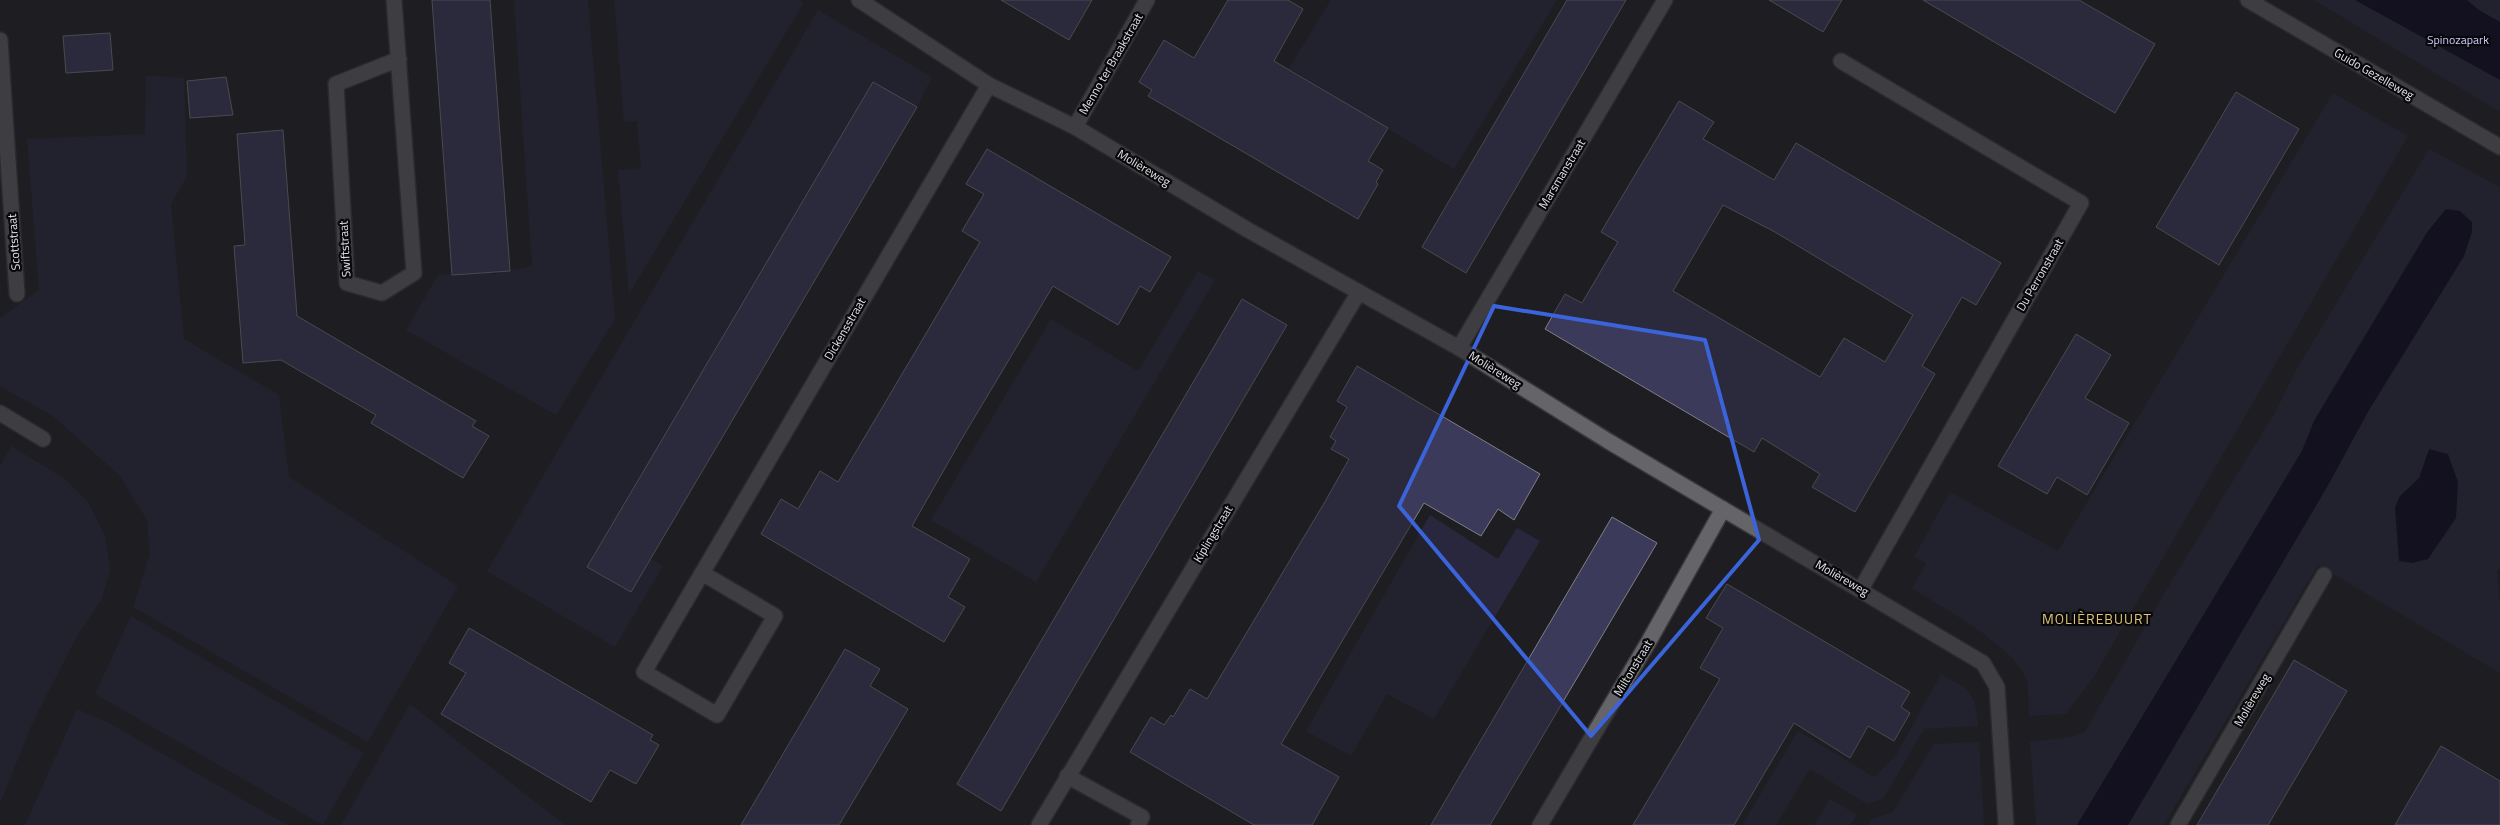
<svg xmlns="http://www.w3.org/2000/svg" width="2500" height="825" font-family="'Titillium Web',sans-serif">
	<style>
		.green { fill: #28273d }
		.water { fill: #07031d }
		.building { fill: #3b3a5b; stroke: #7f7f84; fill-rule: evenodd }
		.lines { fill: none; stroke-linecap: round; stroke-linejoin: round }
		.pedestrian-casing { stroke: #38383c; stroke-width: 18 }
		.minor-casing { stroke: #38383c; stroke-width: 18 }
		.pedestrian { stroke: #646469; stroke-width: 15 }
		.minor { stroke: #646469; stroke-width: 15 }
		.marked { fill: none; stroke: #3b64da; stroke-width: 4; stroke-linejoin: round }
		.labels { text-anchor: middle; stroke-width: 4.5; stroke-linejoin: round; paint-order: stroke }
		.park-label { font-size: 12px; fill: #cbcbfc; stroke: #08080a }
		.street-label { font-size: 12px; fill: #e2e3e6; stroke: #08080a }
		.neighbourhood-label { font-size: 14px; letter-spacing: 1px; fill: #dec277; stroke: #08080a }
	</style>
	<rect width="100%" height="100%" fill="#1e1e22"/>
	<g class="green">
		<path d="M514,0H588L615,319L556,415L406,330L438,275L490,272L491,275L497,274L498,272L532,266Z"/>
		<path d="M614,0H800L804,2L629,294L618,170L641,168L637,121L624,122Z"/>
		<path d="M1331,0H1557L1454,169L1289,68Z"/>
		<path d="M2314,0H2500V112Z"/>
		<path d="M818,10L932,77L917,107L873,82L587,566L631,592L651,559L663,566L615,647L487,571Z"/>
		<path d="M146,75L184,78L187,176L171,204L184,339L279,395L289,477L458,586L368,742L133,607L150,553L147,520L119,475L54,417L0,386V318L39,290L27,139L145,134Z"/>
		<path d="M2333,93L2408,136L2093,678L2066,714L2029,716C2028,705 2029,691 2027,681C2017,647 1941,607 1912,588L1926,563L1914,557L1950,492L2058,551Z"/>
		<path d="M2429,149L2500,187V569L2497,570L2500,602V673L2318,565L2164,825H2128L2327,487L2369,410L2464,256L2446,209L2428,231L2314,421L2302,451L2077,825H2036L2030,742L2072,737L2085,731L2171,582L2277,409L2295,372Z"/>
		<path d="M1198,271L1215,280L1036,582L931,520L1051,319L1138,371Z"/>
		<path d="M11,446L65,479L88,502L105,536L110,570L102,599L77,636L33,722L0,803V466Z"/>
		<path d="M1430,515L1498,559L1517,528L1540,541L1434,719L1387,694L1351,756L1306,731Z"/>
		<path d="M131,616L364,753L323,825L95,694Z"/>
		<path d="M1941,674C1971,691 1975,690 1978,726L1924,729L1883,799L1867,804L1810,769L1776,825H1742L1798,731L1874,777L1896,755Z"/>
		<path d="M410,704L565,825H341Z"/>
		<path d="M77,709L111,724L287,825H25Z"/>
		<path d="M1979,742L1984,825H1868L1872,819L1893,812L1934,744Z"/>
		<path d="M1830,799L1857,815L1850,825H1814Z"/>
	</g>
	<g class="water">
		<path d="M2355,0H2467L2479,10L2500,22V80Z"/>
		<path d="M2446,209L2460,211L2472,222V232L2464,256L2369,410L2327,487L2128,825H2077L2302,451L2314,421L2428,231Z"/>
		<path d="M2429,449L2448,454L2458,482L2456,518L2428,559L2412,563L2399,561L2395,507L2400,496L2419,478Z"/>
	</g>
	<g class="building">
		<path d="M432,0H490L510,271L452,275Z"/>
		<path d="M1001,0H1092L1069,40Z"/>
		<path d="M1228,0H1288L1303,9L1274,61L1388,128L1368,161L1383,170L1376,182L1378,184L1358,219L1148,96L1152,90L1139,82L1164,40L1194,58Z"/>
		<path d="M1567,0H1626L1466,273L1422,247Z"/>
		<path d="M1769,0H1842L1823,32Z"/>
		<path d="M1923,0H2079L2155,44L2115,113Z"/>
		<path d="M110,33L113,70L66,73L63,36Z"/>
		<path d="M226,77L233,115L190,118L187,81Z"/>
		<path d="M873,82L917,107L631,592L587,567Z"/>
		<path d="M2236,92L2299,129L2219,265L2156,227Z"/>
		<path d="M1679,101L1714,122L1703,139L1774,180L1796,143L2001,263L1976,305L1962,297L1922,366L1935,374L1855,512L1812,487L1820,474L1762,438L1754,452L1545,329L1565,294L1582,303L1618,242L1601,232ZM1723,205L1775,232L1913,315L1885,362L1844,338L1820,377L1673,291Z"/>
		<path d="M283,130L297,316L476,421L472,426L489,436L463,478L371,423L376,415L281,360L243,363L234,246L245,245L237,134Z"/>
		<path d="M987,149L1171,257L1150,292L1140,286L1118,325L1053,286L961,440L912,526L970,559L948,597L965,607L944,642L761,534L781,499L798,509L820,471L838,482L924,337L980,242L962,231L984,194L966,184Z"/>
		<path d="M1242,299L1287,325L1001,811L957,784Z"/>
		<path d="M2076,334L2111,355L2085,398L2129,423L2087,495L2057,477L2047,494L1998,466Z"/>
		<path d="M1357,366L1540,474L1514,520L1498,509L1481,536L1424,503L1281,744L1339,777L1312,825H1254L1130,752L1151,717L1164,725L1171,715L1173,717L1190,689L1207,699L1326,500L1349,459L1331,449L1336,441L1330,437L1347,407L1337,401Z"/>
		<path d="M1612,517L1657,543L1490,825H1431Z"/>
		<path d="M1727,584L1910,692L1901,707L1910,713L1894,741L1868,726L1850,758L1794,723L1734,825H1633L1720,679L1700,668L1723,628L1706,618Z"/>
		<path d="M469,628L653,735L650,740L659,745L636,784L610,770L591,802L441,714L466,673L449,663Z"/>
		<path d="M845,649L880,669L870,686L908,709L879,758L839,825H741Z"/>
		<path d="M2294,660L2347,691L2268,825H2197Z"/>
		<path d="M2441,746L2500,781V825H2395Z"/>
	</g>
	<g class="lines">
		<g class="pedestrian-casing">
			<path id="pedestrian" d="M2178,825L2324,575"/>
		</g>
		<g class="minor-casing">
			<g id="minor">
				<path d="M394,0L414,273L382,293L347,283L336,84L399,59"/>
				<path d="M859,0L989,85L1075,127L1248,230L1459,348L1608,441L1983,663L1997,687L2006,825"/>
				<path d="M2248,0L2500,147"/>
				<path d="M0,40L17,294"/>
				<path d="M1841,61L2081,203L1861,589"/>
				<path d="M1075,127L1147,0"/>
				<path d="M1459,348L1665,0"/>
				<path d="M0,413L43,439"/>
				<path d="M702,573L775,616L717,715L644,672L989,85"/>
				<path d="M1067,776L1142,817L1138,825"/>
				<path d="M1039,825L1359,292"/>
				<path d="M1540,825L1649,641L1723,509"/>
			</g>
		</g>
		<use href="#pedestrian" class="pedestrian"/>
		<use href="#minor" class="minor"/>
	</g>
	<path d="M0 0H2500V825H0ZM1494,306L1705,340L1759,540L1591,736L1399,506Z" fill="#1e1e22" fill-opacity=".55" fill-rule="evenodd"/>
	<path class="marked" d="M1494,306L1705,340L1759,540L1591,736L1399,506Z"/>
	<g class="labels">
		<g class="park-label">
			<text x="2458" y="44">Spinozapark</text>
		</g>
		<g class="street-label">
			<text transform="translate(1111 64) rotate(-60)" y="4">Menno ter Braakstraat</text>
			<text transform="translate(2374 74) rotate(30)" y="4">Guido Gezelleweg</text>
			<text transform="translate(1144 168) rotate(31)" y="4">Molièreweg</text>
			<text transform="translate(1562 174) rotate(-59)" y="4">Marsmanstraat</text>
			<text transform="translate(14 242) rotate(-94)" y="4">Scottstraat</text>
			<text transform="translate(345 249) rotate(-93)" y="4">Swiftstraat</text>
			<text transform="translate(2040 275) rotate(-60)" y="4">Du Perronstraat</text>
			<text transform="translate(845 329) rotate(-60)" y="4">Dickensstraat</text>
			<text transform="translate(1495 370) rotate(32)" y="4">Molièreweg</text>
			<text transform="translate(1213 534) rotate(-59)" y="4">Kiplingstraat</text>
			<text transform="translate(1842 578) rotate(30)" y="4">Molièreweg</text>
			<text transform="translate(1633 668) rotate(-59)" y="4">Miltonstraat</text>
			<text transform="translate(2252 700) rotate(-60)" y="4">Molièreweg</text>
		</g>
		<g class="neighbourhood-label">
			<text x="2097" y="624">MOLIÈREBUURT</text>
		</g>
	</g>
</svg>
